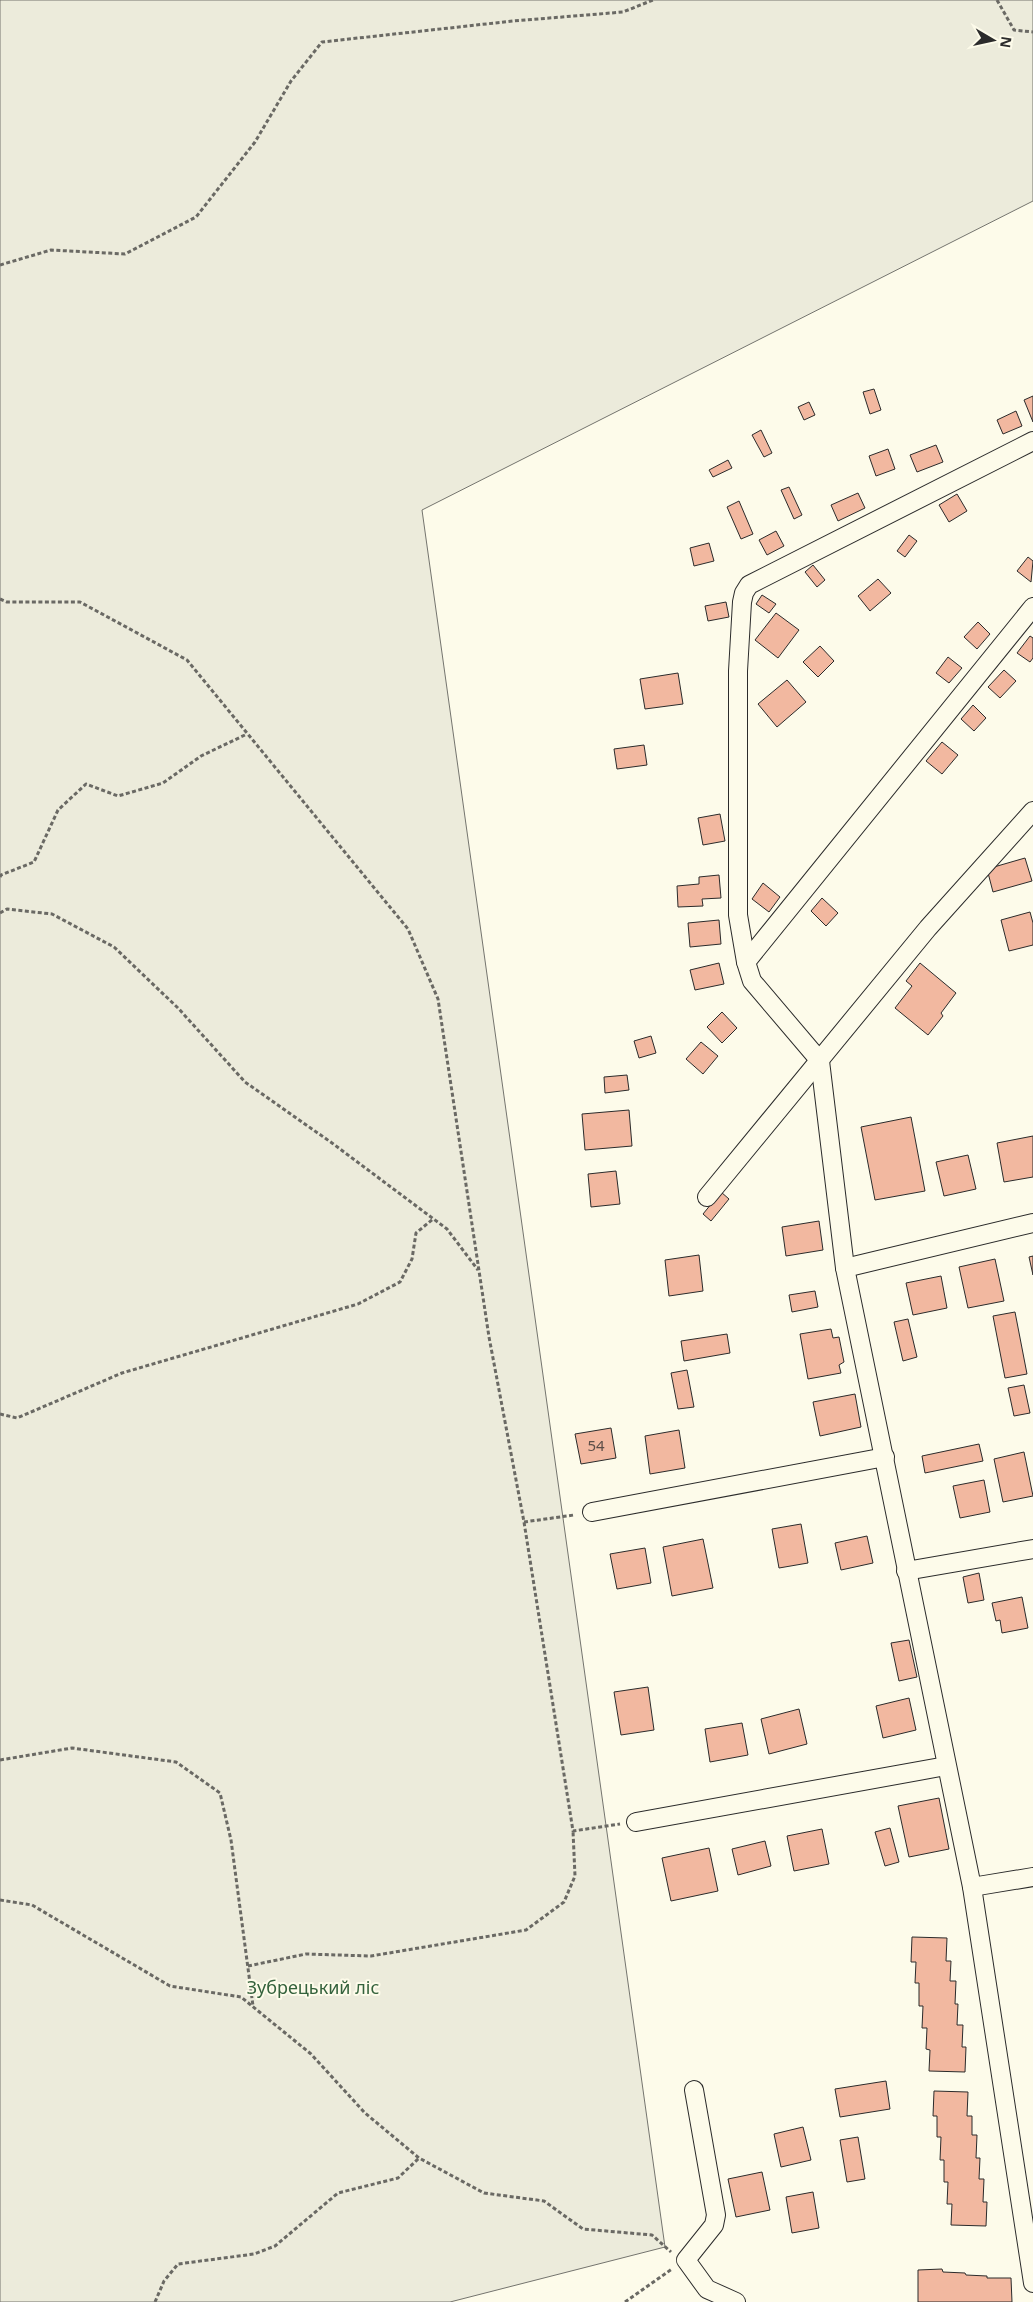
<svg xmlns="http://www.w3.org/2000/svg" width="1033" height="2302" font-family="'Noto Sans',sans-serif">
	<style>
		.green { fill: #ecebdb; stroke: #74746e }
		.building { fill: #f2b8a0; stroke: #2b2b2b }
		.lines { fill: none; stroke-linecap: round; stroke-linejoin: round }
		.street-casing { stroke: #2b2b2b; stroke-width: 20 }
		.path { stroke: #6a6964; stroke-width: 3; stroke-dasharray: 4 2.5; stroke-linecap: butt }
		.street { stroke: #fdfbea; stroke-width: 18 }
		.labels { text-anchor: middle; stroke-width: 4; stroke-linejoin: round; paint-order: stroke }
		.number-label { font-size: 15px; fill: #5d4e48 }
		.park-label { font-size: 18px; fill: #34623c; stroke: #fdfbea }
	</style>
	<rect width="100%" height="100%" fill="#fdfbea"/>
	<path class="green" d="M0,0H1033V201L422,510L665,2247L450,2302H0Z"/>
	<g class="building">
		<path d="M874,389L881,410L870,414L863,392Z"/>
		<path d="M1033,396V422L1024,400Z"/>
		<path d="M809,402L815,415L804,420L798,407Z"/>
		<path d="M1016,411L1022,426L1003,434L997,420Z"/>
		<path d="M761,430L772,453L764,457L752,435Z"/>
		<path d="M936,445L943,462L917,472L910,455Z"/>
		<path d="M888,449L895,469L876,476L869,456Z"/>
		<path d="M728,460L732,468L713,477L709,470Z"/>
		<path d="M789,487L802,515L794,519L781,490Z"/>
		<path d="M858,493L865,508L838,521L831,505Z"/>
		<path d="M957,494L967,511L949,522L939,505Z"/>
		<path d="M739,501L753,534L741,539L727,507Z"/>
		<path d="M776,531L784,546L767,555L759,540Z"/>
		<path d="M909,535L917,541L905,557L897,551Z"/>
		<path d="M709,543L714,561L694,566L690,548Z"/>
		<path d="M1028,557L1033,561L1031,582L1017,571Z"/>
		<path d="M813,565L825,580L817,587L805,572Z"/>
		<path d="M878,579L891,593L870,611L858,596Z"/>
		<path d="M762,595L776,604L769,613L756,604Z"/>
		<path d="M726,602L729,617L708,621L705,606Z"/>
		<path d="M776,613L799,630L778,658L755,640Z"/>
		<path d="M978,622L990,634L977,649L964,637Z"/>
		<path d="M1030,636L1033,638V658L1030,662L1017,653Z"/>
		<path d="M820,646L834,661L818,677L803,662Z"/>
		<path d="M948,657L962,668L949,683L936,673Z"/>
		<path d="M1004,670L1016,681L1000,698L988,687Z"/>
		<path d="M678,673L683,704L645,709L640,679Z"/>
		<path d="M787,680L806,702L777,727L758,704Z"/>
		<path d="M973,705L986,718L974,731L961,719Z"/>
		<path d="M942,742L958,755L942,774L926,761Z"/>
		<path d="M644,745L647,765L617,769L614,749Z"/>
		<path d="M720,814L725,841L703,845L698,818Z"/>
		<path d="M1025,858L1032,881L993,892L987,869Z"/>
		<path d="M719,875L721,898L702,899L703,906L678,907L677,886L699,884V877Z"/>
		<path d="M763,883L780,897L769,912L752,899Z"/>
		<path d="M822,898L838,913L826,926L811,911Z"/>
		<path d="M1030,912L1033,923V945L1009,951L1001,920Z"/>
		<path d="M719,920L721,944L690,947L688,923Z"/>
		<path d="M719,963L724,984L695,990L690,970Z"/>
		<path d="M920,963L956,993L941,1013L943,1016L928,1035L895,1008L912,986L906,981Z"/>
		<path d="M722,1012L737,1028L722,1043L707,1027Z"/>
		<path d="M651,1036L656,1053L639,1058L634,1041Z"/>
		<path d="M701,1042L718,1056L703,1074L686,1059Z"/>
		<path d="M627,1075L629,1090L605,1093L604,1077Z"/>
		<path d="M629,1110L632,1146L585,1150L582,1114Z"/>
		<path d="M911,1117L925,1191L875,1200L861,1127Z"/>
		<path d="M1033,1136V1177L1004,1182L997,1143Z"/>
		<path d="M968,1155L976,1189L944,1196L936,1162Z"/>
		<path d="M616,1171L620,1204L591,1207L588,1174Z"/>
		<path d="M721,1192L729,1199L711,1221L703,1214Z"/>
		<path d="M819,1221L823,1250L786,1256L782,1227Z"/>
		<path d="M699,1255L703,1291L669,1296L665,1260Z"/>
		<path d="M1033,1256V1275L1029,1257Z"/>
		<path d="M995,1259L1004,1301L968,1308L959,1267Z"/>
		<path d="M941,1276L947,1308L913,1315L906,1283Z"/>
		<path d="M815,1291L818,1307L792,1312L789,1295Z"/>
		<path d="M1015,1312L1027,1374L1005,1378L993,1316Z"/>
		<path d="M908,1319L917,1357L903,1361L894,1322Z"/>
		<path d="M831,1329L833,1338L839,1337L844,1362L839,1365L841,1373L808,1379L800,1334Z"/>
		<path d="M727,1334L730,1353L684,1361L681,1341Z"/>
		<path d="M687,1370L694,1407L678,1409L671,1373Z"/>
		<path d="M1024,1385L1030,1413L1014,1416L1008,1388Z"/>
		<path d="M855,1394L861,1427L820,1436L813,1402Z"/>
		<path d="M611,1428L616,1458L581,1464L575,1434Z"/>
		<path d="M679,1430L685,1468L650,1474L645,1436Z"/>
		<path d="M979,1444L983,1461L925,1473L922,1456Z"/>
		<path d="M1024,1452L1033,1496L1003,1502L994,1459Z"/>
		<path d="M984,1480L990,1512L960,1518L953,1486Z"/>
		<path d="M801,1524L808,1563L779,1568L772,1529Z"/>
		<path d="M867,1536L873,1563L841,1570L835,1543Z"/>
		<path d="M703,1539L713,1588L672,1596L663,1547Z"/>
		<path d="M645,1548L651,1583L617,1589L610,1554Z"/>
		<path d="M979,1573L984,1600L968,1603L963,1577Z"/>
		<path d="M1022,1597L1028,1628L1002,1633L1000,1620L996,1621L992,1603Z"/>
		<path d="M909,1640L917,1677L899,1681L891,1643Z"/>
		<path d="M648,1687L654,1730L621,1735L614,1692Z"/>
		<path d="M909,1698L916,1730L883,1738L876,1706Z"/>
		<path d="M799,1709L807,1744L769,1754L761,1719Z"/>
		<path d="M742,1723L748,1755L710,1762L705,1729Z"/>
		<path d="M939,1798L949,1849L909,1857L898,1806Z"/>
		<path d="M890,1828L899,1862L885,1866L875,1832Z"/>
		<path d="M822,1829L829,1864L794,1871L787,1836Z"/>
		<path d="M765,1841L771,1866L738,1875L732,1849Z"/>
		<path d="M709,1848L718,1891L671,1901L662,1858Z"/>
		<path d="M912,1937L947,1938L946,1961H951L950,1981H956L955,2004H958L957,2025H963L962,2047H966L965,2072L929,2071L930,2050L926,2049L927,2028H922L923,2006H919V1983H915L916,1962H911Z"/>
		<path d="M886,2081L890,2109L840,2117L835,2089Z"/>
		<path d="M934,2091L968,2092L967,2116H972V2135H977L976,2158H980L979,2179H984L983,2202H987L986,2226L951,2225L952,2204H947L948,2182H944V2160H940L941,2137H937V2116H933Z"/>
		<path d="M803,2127L811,2160L781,2167L774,2134Z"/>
		<path d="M858,2137L865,2179L847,2182L840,2140Z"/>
		<path d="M762,2172L770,2210L736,2217L728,2179Z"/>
		<path d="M813,2192L819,2228L792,2233L786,2197Z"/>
		<path d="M942,2269L943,2272L965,2273L966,2275L987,2276V2278H1011L1012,2302H918V2270Z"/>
	</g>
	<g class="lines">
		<g class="street-casing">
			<g id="street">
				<path d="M1033,441L749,585L744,593L742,602L738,671V915L746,962L752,981L820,1061L845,1268L972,1887L1033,2283"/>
				<path d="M746,962L1033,607"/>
				<path d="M707,1197L928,928L1033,811"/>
				<path d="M845,1268L1033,1223"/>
				<path d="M592,1512L885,1457"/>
				<path d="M906,1571L1033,1549"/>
				<path d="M636,1822L946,1766"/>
				<path d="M972,1887L1033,1877"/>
				<path d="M694,2090L716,2215L714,2225L686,2260L707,2289L736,2302"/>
			</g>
		</g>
		<g class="path">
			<path d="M997,0L1014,30L1033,32"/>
			<path d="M0,265L51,250L125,254L196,217L255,142L291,81L322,42L513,21L623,12L653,0"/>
			<path d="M0,599L7,602H80L187,660L408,929L438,999L489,1337L524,1522L573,1831L620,1824"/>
			<path d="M0,877L1,875L34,862L58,810L86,784L118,796L163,783L201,756L247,734"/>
			<path d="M0,913L7,909L52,914L114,947L178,1008L245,1082L332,1143L447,1229L478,1270"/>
			<path d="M0,1414L17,1418L122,1373L358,1304L400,1282L412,1259L416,1233L433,1219"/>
			<path d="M524,1522L574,1515"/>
			<path d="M0,1760L72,1748L176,1762L220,1793L231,1840L253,2006"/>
			<path d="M0,1900L32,1905L170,1986L241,1997L311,2054L365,2113L419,2158L484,2193L544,2201L583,2229L652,2235L671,2252"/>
			<path d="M248,1966L306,1954L371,1956L526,1930L564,1902L575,1876L573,1831"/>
			<path d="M155,2302L164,2281L178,2264L254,2254L275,2246L338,2193L398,2178L419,2158"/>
			<path d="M625,2302L672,2269"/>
		</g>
		<use href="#street" class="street"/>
	</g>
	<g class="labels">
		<g class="number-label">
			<text x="596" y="1451">54</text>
		</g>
		<g class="park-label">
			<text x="313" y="1994">Зубрецький ліс</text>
		</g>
	</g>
	<g transform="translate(993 40) rotate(99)" stroke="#fdfbea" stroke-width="4" paint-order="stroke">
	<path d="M0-4L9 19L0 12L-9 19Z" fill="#2b2b2b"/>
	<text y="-8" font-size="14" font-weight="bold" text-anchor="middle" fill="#2b2b2b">N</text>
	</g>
</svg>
